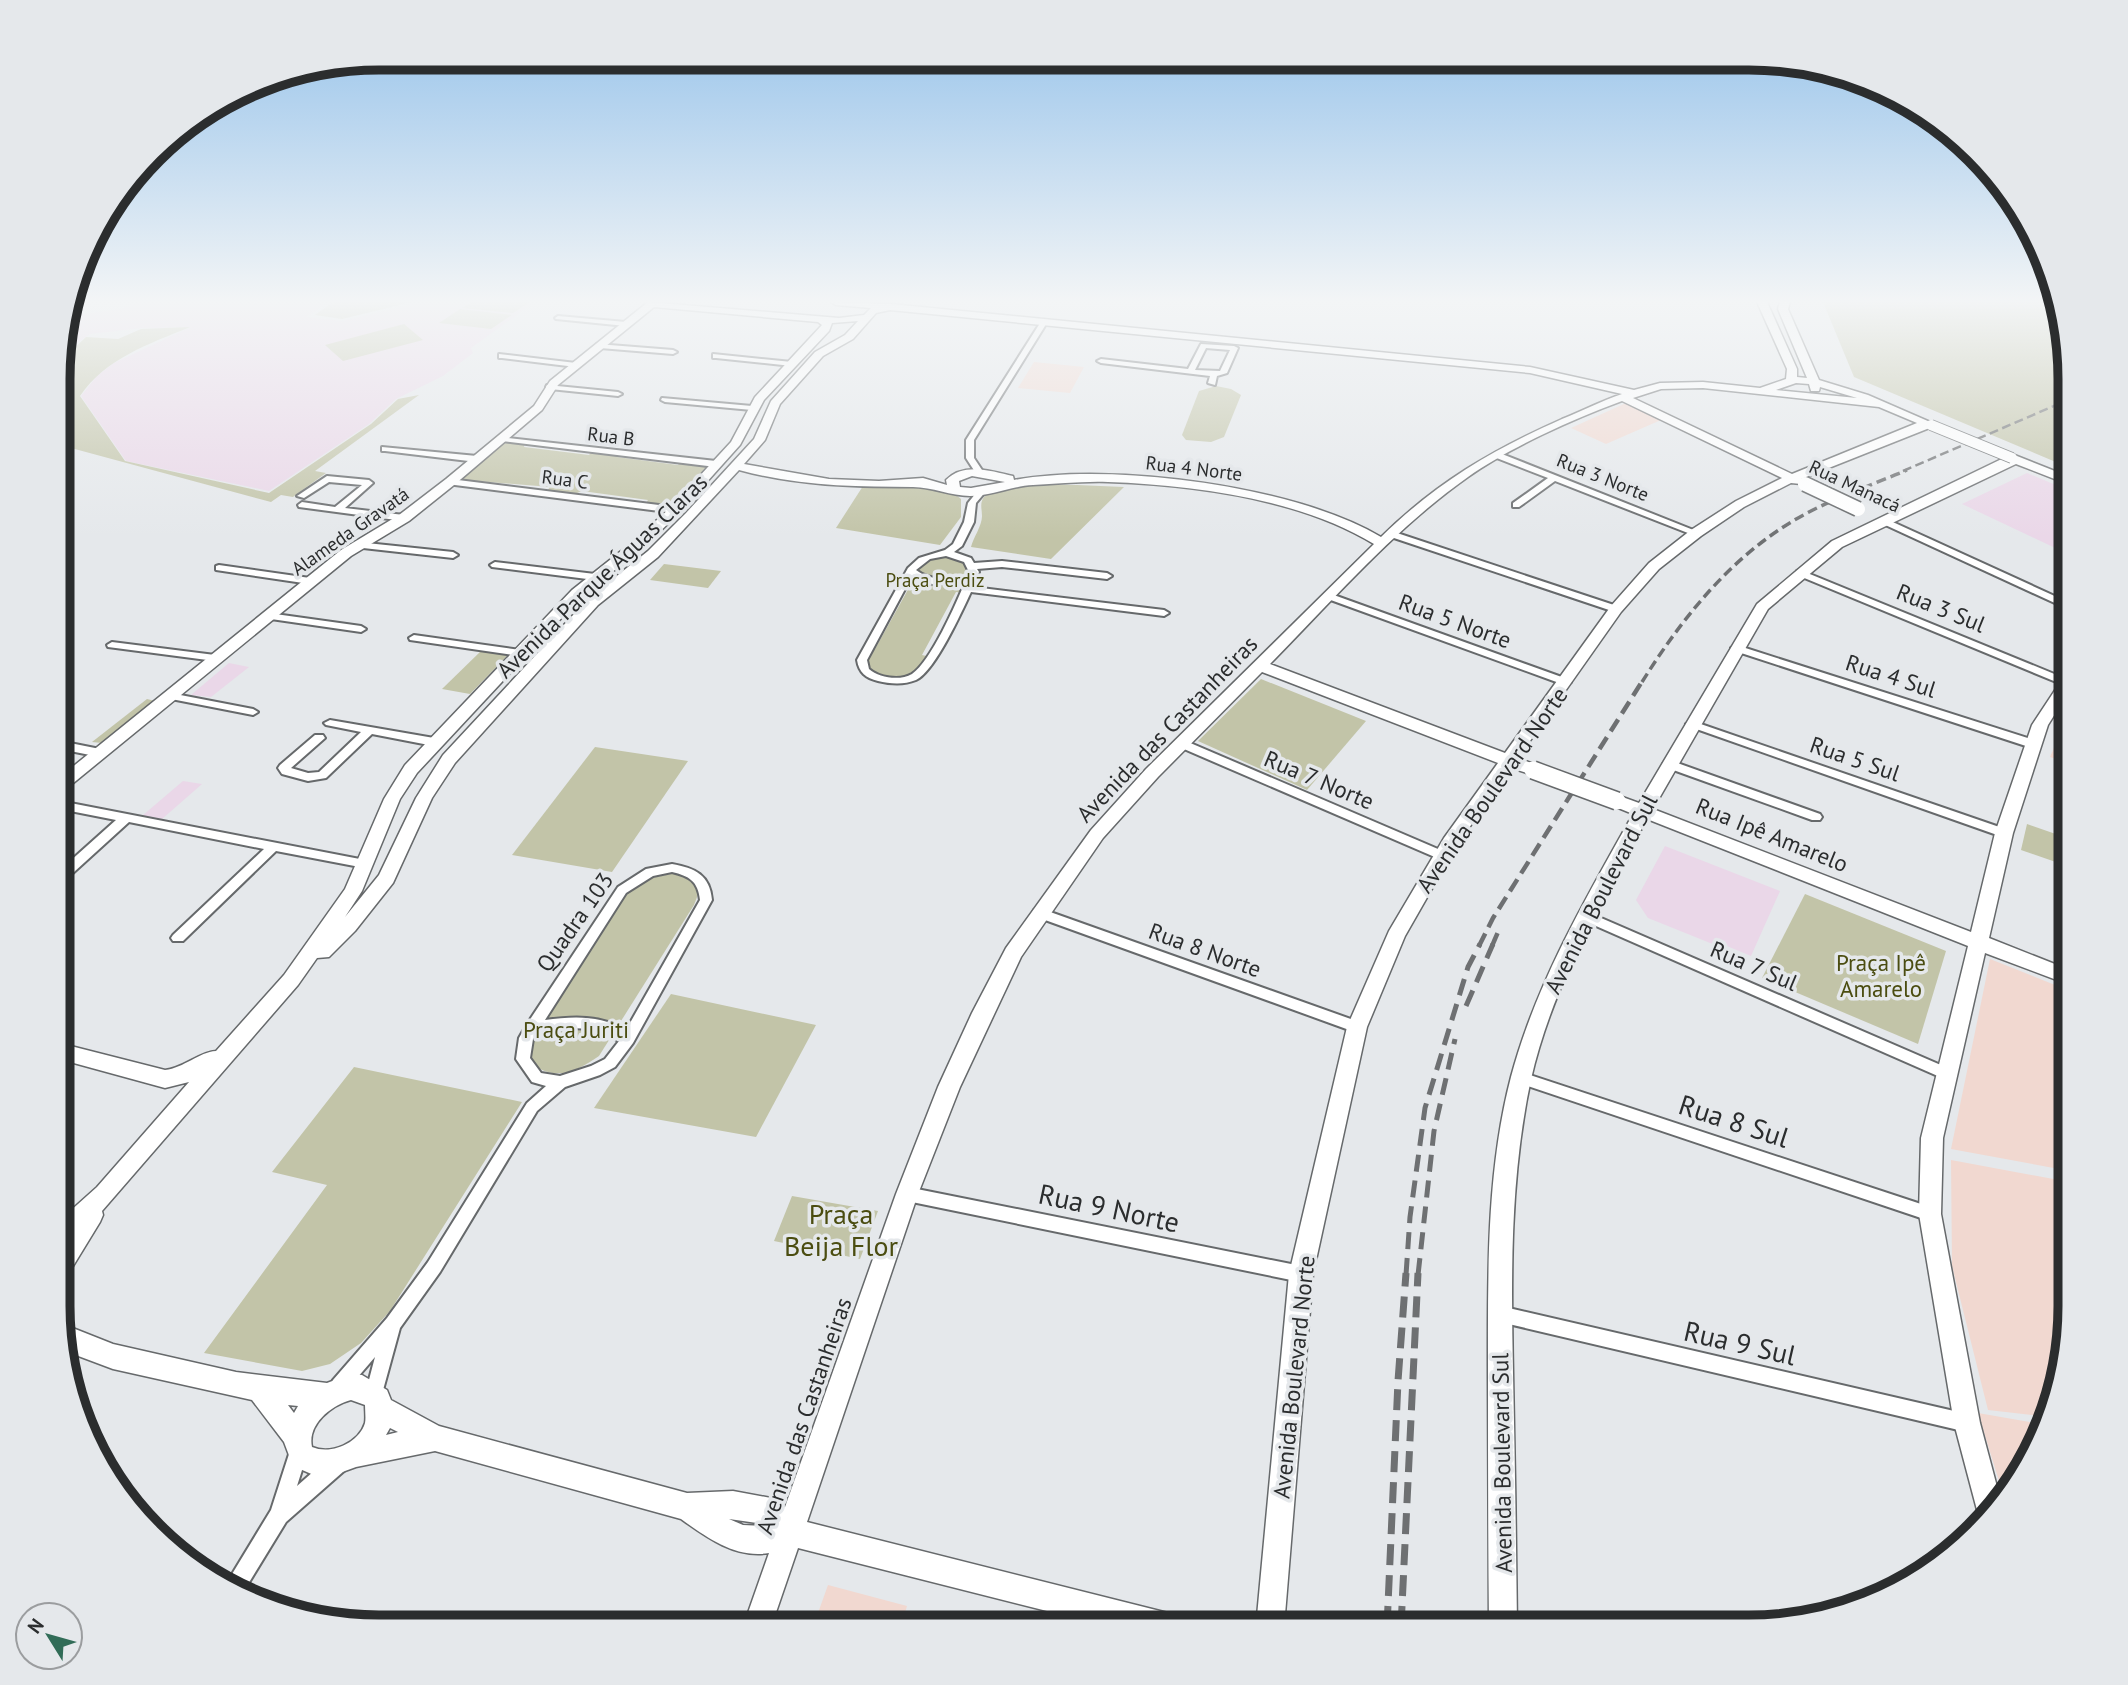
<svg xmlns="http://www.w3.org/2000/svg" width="2128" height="1685" font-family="'PT Sans',sans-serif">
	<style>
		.commercial { fill: #f1d8d0 }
		.education { fill: #ead7e8 }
		.green { fill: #c2c4a8 }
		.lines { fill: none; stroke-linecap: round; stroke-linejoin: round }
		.street-casing { stroke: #66696b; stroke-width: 4 }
		.secondary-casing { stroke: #66696b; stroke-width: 3 }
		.street { fill: #fff; fill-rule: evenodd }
		.secondary { fill: #fff; fill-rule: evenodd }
		.rail-far4 { stroke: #6e7072; stroke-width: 2.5; stroke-dasharray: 9 4.5; stroke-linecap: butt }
		.rail-far3 { stroke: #6e7072; stroke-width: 3.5; stroke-dasharray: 10 5; stroke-linecap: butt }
		.rail-far2 { stroke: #6e7072; stroke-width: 4.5; stroke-dasharray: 14 7; stroke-linecap: butt }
		.rail-far1 { stroke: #6e7072; stroke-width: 5; stroke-dasharray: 17 9; stroke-linecap: butt }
		.rail { stroke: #6e7072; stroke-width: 7; stroke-dasharray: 21 10; stroke-linecap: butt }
		.secondary-bridge-far2-casing { stroke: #66696b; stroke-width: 12; stroke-linecap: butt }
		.secondary-bridge-far1-casing { stroke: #66696b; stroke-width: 17; stroke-linecap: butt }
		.secondary-bridge-casing { stroke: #66696b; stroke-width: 20; stroke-linecap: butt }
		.secondary-bridge-far2 { stroke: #fff; stroke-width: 10 }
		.secondary-bridge-far1 { stroke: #fff; stroke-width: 14 }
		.secondary-bridge { stroke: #fff; stroke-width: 17 }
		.labels { text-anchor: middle; stroke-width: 7; stroke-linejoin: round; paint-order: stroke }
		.far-street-label { font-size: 19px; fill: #2b2d2e; stroke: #e5e8eb }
		.far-park-label { font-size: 19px; fill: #4b4d11; stroke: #e5e8eb }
		.street-label { font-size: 23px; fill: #2b2d2e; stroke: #e5e8eb }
		.park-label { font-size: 23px; fill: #4b4d11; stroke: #e5e8eb }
		.near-street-label { font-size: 28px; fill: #2b2d2e; stroke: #e5e8eb }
		.near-park-label { font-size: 28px; fill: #4b4d11; stroke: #e5e8eb }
		.rim { fill: none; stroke: #2b2d2e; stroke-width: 9 }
	</style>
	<rect width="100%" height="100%" fill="#e5e8eb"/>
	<g class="commercial">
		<path d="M1034,362L1084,367L1070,393L1018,388Z"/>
		<path d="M1626,403L1661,420L1606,444L1571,428Z"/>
		<path d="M2070,711V764L2050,757Z"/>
		<path d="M1990,959L2070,991V1171L1951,1149Z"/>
		<path d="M1951,1160L2064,1181L2070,1197V1327L2048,1417L1988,1410L1952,1266Z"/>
		<path d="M1978,1413L2047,1425L2004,1497Z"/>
		<path d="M828,1585L907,1606L901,1627H813Z"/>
	</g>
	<g class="education">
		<path d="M140,302H327L307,317L342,321L421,302H535L471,348L473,353L443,376L396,399L369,424L269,491L126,461L81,396L97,376L114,363L191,327L142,328L90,334L61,354V337L66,319L71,316L120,309Z"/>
		<path d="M2027,473L2070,491V555L1962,504Z"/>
		<path d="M229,663L249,667L211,697L191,695Z"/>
		<path d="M183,781L202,784L162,819L142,816Z"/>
		<path d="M1665,846L1780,891L1751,956L1722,944L1720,947L1648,918L1636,900Z"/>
	</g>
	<g class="green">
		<path d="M333,302H412L342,319L315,315Z"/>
		<path d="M472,302H530L513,313L462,308Z"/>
		<path d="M1823,302H2055L2070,379V468L1854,377Z"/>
		<path d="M460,309L512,315L491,329L439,323Z"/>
		<path d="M404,324L423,340L343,361L325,345Z"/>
		<path d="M190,327C149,344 106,358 80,396L125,461L269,493L371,424L398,399L419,395L315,471L326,473L293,497L281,495L271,502L60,445L61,361L86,337L118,339L141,329Z"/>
		<path d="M1216,386L1231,389L1241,395L1224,437L1211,442L1186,440L1182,435L1199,391Z"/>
		<path d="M513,442L525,443L524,447L581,454L589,455L592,451L619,454L617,457L678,465L681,461L706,467L674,503L663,506L646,503L648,500L582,491L572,495L547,491L550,487L463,480L462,478L502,444Z"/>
		<path d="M1077,485L1124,487L1051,559L971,547C973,538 982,526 982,516C982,509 979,502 985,496C1000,481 1055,485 1077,485Z"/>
		<path d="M863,486C890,492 943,481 961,499V517L940,545L836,528Z"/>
		<path d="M947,553L973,566L964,593L956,592L922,655L931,657C912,683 903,680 873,677L862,660L867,648L875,649L910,586L903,585L917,563Z"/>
		<path d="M664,564L721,571L708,588L650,580Z"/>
		<path d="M482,650L511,652L470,694L442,689Z"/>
		<path d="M1261,679L1366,721L1307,790L1198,741Z"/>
		<path d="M147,699L155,701L102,743L92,742Z"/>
		<path d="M595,747L688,761L612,872L512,855Z"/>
		<path d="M2027,824L2070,839V867L2021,850Z"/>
		<path d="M675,873C687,877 693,881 699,892L694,905L599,1056C576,1072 555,1082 531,1063V1037L626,894L647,879Z"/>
		<path d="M1805,894L1946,951L1918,1044L1762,978Z"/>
		<path d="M671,994L816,1025L756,1137L594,1108Z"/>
		<path d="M354,1067L522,1102L390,1311L361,1343L330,1364L302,1371L204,1353L327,1185L272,1172Z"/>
		<path d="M792,1196L878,1211L860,1259L774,1241Z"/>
	</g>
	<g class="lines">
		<g class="street-casing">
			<g id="street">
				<path d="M558,316L626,322L630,324L626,326L556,319L555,318Z"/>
				<path d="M1042,320L1048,321L974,440V458L984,473L977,475L966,458V440Z"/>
				<path d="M597,344L673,350L677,352L673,354L600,348L596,346Z"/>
				<path d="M1201,344L1234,346L1238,348L1227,373L1217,376L1215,385L1208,383L1210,376L1101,363L1097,361L1101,359L1188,369ZM1206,348L1230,350L1220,371L1195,370Z"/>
				<path d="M499,354L576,363L580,365L576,367L502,358H499Z"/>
				<path d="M713,354L792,362L796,364L792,366L716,358H713Z"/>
				<path d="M547,385L618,392L622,394L618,396L550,389L546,387Z"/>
				<path d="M662,398L752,406L756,408L752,410L665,402L661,400Z"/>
				<path d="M499,437L716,461L720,464L716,467L502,441L498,439Z"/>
				<path d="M382,447L477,456L481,459L477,462L385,451H382Z"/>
				<path d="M1497,452L1701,533L1696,536L1693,535L1555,481L1519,507H1513V503L1548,478L1494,457L1493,455Z"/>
				<path d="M327,476L369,480L373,483L345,508L404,515L408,518L404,521L299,507L298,505L302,502L335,507L362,485L329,482L304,498L297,496Z"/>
				<path d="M450,479L675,507L679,510L675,513L447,484L446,482Z"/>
				<path d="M980,488L987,490L976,503L974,522L962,546L954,552L971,558L974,563L1002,561L1107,573L1112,576L1107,579L1002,567L977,569L979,572L973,587L1164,610L1169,613L1164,616L971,592C961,613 935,671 916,680C904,685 890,684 878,681C866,678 859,673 857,660L908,568L919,558L945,550L953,544L964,522L968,503ZM946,556L964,562L969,572L968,576C950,579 932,582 916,570L930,559ZM912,576L932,584L965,582C956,604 931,661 912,674C900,681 879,678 869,669L867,660Z"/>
				<path d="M1884,518L2070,603V610L1881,523L1879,521Z"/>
				<path d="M1391,531L1620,607L1621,609L1620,611H1612L1388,536L1386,534Z"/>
				<path d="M357,542L453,552L458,555L453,558L354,547L352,545Z"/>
				<path d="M495,562L595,574L600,577L595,580L492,567L490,565Z"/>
				<path d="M219,565L310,578L315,581L310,584L216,570V566Z"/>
				<path d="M1800,570L2069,680L2070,682L2065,685L2061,684L1797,575V571Z"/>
				<path d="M1331,594L1570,680L1571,682L1566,685L1562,684L1328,599L1326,597Z"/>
				<path d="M268,613L361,626L366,629L361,632L264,618L263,616Z"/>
				<path d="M414,635L520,650L525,653L520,656L410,640L409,638Z"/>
				<path d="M112,642L215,655L220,658L215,661L108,647L107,645Z"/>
				<path d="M1736,645L2037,741L2039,744L2037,747H2029L1732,650L1731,648Z"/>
				<path d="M170,693L253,709L258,712L253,715L166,698L165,696L166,694Z"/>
				<path d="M330,720L434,738L440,742L434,746L372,734L326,778L308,781L282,774L278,768L280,765L315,735H323L325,738L291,768L308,773L319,772L361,732L326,725L324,723Z"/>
				<path d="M1692,721L2008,830L2010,833L2004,837L2000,836L1688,726L1686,724Z"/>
				<path d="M1181,739L1445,852L1447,855L1445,858H1437L1177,746L1175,743L1177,740Z"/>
				<path d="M60,741L100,749L106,753L100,757L60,749Z"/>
				<path d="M1669,760L1820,814L1822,817L1820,820H1812L1665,767L1663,764L1665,761Z"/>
				<path d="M60,801L365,860L371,864L365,868L276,851L183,941H173L171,938L173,935L264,849L129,822L63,882L59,883V871L116,820L60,809Z"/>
				<path d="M672,864C695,868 710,875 712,900L633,1043L615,1067L600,1075L565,1087L537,1111L440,1272L400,1328L380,1401L374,1404L368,1401L365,1395L375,1357L345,1392L339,1395L333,1392L330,1386L333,1380L387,1318L428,1262L527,1103L546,1086L532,1082L516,1059L519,1038L527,1024L618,887L646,869ZM672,872C689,876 698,881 700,900L626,1030C600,1015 574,1016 545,1020L626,893L653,876ZM571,1028L593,1029L619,1041L605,1059L591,1066L560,1076L541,1073L530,1058L533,1039L537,1033Z"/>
				<path d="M1039,908L1362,1023L1364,1027L1362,1031L1357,1033L1352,1031L1034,916L1033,913L1034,910Z"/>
				<path d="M1585,911L1950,1069L1952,1073L1950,1077L1945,1079L1940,1077L1580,919L1579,916L1580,913Z"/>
				<path d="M1521,1072L1930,1207L1936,1209L1938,1214L1936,1219L1930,1221L1516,1082L1514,1078L1516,1074Z"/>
				<path d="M907,1187L1301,1266L1307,1268L1309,1274L1307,1280L1301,1282L907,1201L901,1199L899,1194L901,1189Z"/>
				<path d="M1500,1306L1967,1414L1973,1417L1976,1423L1973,1429L1967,1432L1500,1322L1494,1320L1492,1314L1494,1308Z"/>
				<path d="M299,1442L305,1445L308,1451L297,1486L330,1457L337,1455L344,1457L346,1464L344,1471L286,1522L242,1594L226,1584L271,1510L290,1451L293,1445Z"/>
			</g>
		</g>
		<g class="secondary-casing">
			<g id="secondary">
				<path d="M648,302L839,318L864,315L871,308L836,305L831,302L891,304L1530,367L1634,390L1660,383L1703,382L1760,388L1786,379L1787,369L1757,302H1767L1797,369V377L1807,378L1778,309L1780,302H1790L1788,309L1819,380L1868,395L1937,425L1801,479V484L1791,483L1744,507L1701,536L1659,569L1621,612L1518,758L1539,766L1541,770L1539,774L1533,775L1511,768L1457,845L1405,936L1367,1027L1313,1274L1284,1627H1256L1289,1274L1347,1027L1389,931L1444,838L1498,763L1262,672L1158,777L1103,838L1021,957L960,1087L918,1194L807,1522L1168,1613L1178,1617L1182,1627H1111L1083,1620L1081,1627H1053L1055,1613L798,1548L771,1627H743L769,1553C736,1559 706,1537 681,1519L435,1451L356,1467L334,1475L316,1476L293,1466L284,1442L252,1400L113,1369L65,1351L58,1327L60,1323L113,1344L236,1372L327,1383L351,1374L362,1375L387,1390L391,1400L439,1426L687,1493L733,1491L771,1498L785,1507L896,1194L938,1087L972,1013L1006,948L1091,830L1146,769L1374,544C1300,499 1194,485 1108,482C1083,481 1058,484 1033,485C1012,486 991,496 970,496C951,496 932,487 913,487C853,487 797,486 739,470L658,557L598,605L455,763L432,798L393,883L355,931L329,957L317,958L298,985L102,1211L103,1215L100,1222L67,1276L59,1279V1221L97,1187L189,1082L165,1088L59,1059V1043L165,1070C184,1068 199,1052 216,1051L284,975L345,889L384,799L405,765L572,590L635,540L671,507L731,442L755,397L822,325L818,322L654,307L558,385L542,410L454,485L409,521L351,556L66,789L60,791V777L341,550L399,515L446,479L534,406L550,381ZM890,310L1530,373L1622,394C1601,401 1582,411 1562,419C1492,450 1436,483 1381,537C1296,486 1112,462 1014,480L1013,476C991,471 964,462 946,480L947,485L923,478L879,481L829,479L744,464L765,440L780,404L823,356L853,339L876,313ZM858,321L845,335L815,352L771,401L754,439L686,513L648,551L588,599L443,755L416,798L379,875L345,917L362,891L400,799L417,773L582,596L645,546L679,513L740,445L764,400L829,331L832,323ZM1796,383L1809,384L1811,391H1819L1820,387L1857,398L1776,390ZM1703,388L1879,407L1917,423L1792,474L1633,398L1661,389ZM1622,401L1782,478L1736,501L1691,530L1649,563L1611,606L1505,753L1270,664C1333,600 1394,529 1468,477C1509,448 1575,418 1622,401ZM972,476L1005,482L971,488L960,487L959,481ZM351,1400L365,1405C365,1411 366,1418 365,1423C359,1443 331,1455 312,1447C307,1424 332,1405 351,1400ZM288,1405L298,1406L294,1413ZM390,1428L398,1432L386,1435ZM729,1519L764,1524L765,1526L743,1525Z"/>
				<path d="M2012,454L2070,477V485L2016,464L1842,547L1768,609L1653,809L1971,932L1995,833L2032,725L2065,675L2070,673V690L2048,725L2013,833L1989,938L2070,970V985L1985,953L1943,1138L1941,1214L1980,1423L2001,1502L1990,1518L1981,1525L1954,1423L1919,1214L1921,1138L1968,946L1647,819C1602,902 1552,986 1531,1079C1510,1176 1511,1275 1513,1373C1515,1458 1516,1542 1517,1627H1489C1488,1542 1488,1457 1488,1373C1488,1275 1486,1173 1511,1077C1536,983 1586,898 1633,814L1611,805L1609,801L1617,795L1639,803L1757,604L1832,541Z"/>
			</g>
		</g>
		<use href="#street" class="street"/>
		<use href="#secondary" class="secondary"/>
		<path class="rail-far4" d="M1903,471L2070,399"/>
		<path class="rail-far3" d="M1642,682C1684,615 1736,550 1809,512C1840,496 1874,484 1907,470"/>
		<g class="rail-far2">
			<path d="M1479,946L1493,918L1643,680"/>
			<path d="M1492,946L1498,932"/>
		</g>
		<g class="rail-far1">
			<path d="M1466,1006L1493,944"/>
			<path d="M1406,1275L1410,1217L1425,1108L1468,967L1480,944"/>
			<path d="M1418,1275L1434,1131L1455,1039"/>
		</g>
		<g class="rail">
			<path d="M1387,1627L1398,1381L1406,1273"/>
			<path d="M1401,1627L1418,1273"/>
		</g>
		<g class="secondary-bridge-far2-casing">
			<path id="secondary-bridge-far2" d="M1931,425L2012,458"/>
		</g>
		<g class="secondary-bridge-far1-casing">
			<path id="secondary-bridge-far1" d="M1805,484L1858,509"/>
		</g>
		<g class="secondary-bridge-casing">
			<path id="secondary-bridge" d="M1533,770L1617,801"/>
		</g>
		<use href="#secondary-bridge-far2" class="secondary-bridge-far2"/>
		<use href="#secondary-bridge-far1" class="secondary-bridge-far1"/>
		<use href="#secondary-bridge" class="secondary-bridge"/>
	</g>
	<linearGradient id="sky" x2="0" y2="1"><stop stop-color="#93c1ea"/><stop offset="0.56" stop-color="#f3f5f6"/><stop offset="1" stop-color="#f3f5f6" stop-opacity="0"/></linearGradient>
	<rect width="2128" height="538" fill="url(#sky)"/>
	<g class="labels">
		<g class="far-street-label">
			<text transform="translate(611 436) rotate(7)" y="7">Rua B</text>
			<text transform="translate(1194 468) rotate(7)" y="7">Rua 4 Norte</text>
			<text transform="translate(1603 477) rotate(22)" y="7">Rua 3 Norte</text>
			<text transform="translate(565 479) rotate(7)" y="7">Rua C</text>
			<text transform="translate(1855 486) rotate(25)" y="7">Rua Manacá</text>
			<text transform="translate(350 531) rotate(-35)" y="7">Alameda Gravatá</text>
		</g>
		<g class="far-park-label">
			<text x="935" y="587">Praça Perdiz</text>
		</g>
		<g class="street-label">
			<text transform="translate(602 576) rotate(-44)" y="8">Avenida Parque Águas Claras</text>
			<text transform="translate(1941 608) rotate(22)" y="8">Rua 3 Sul</text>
			<text transform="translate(1455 621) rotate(20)" y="8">Rua 5 Norte</text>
			<text transform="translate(1891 676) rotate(18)" y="8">Rua 4 Sul</text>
			<text transform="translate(1167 729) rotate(-46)" y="8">Avenida das Castanheiras</text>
			<text transform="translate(1855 759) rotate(19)" y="8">Rua 5 Sul</text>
			<text transform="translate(1319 780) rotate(23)" y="8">Rua 7 Norte</text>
			<text transform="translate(1492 790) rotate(-55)" y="8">Avenida Boulevard Norte</text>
			<text transform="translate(1772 835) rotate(22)" y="8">Rua Ipê Amarelo</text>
			<text transform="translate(1601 894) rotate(-63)" y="8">Avenida Boulevard Sul</text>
			<text transform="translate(575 922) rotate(-55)" y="8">Quadra 103</text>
			<text transform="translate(1205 950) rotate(20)" y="8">Rua 8 Norte</text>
			<text transform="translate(1754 966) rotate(23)" y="8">Rua 7 Sul</text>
			<text transform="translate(1294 1377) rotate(-84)" y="8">Avenida Boulevard Norte</text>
			<text transform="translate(804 1416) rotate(-71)" y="8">Avenida das Castanheiras</text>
			<text transform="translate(1502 1463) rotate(-91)" y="8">Avenida Boulevard Sul</text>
		</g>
		<g class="park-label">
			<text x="1881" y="971">Praça Ipê<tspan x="1881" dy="26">Amarelo</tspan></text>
			<text x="576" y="1038">Praça Juriti</text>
		</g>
		<g class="near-street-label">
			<text transform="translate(1734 1121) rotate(18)" y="10">Rua 8 Sul</text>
			<text transform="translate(1109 1208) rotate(12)" y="10">Rua 9 Norte</text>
			<text transform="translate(1740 1343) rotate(13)" y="10">Rua 9 Sul</text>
		</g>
		<g class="near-park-label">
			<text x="841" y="1224">Praça<tspan x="841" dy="32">Beija Flor</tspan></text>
		</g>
	</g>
	<path d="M0 0H2128V1685H0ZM379 70H1749A309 309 0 0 1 2058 379V1306A309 309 0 0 1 1749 1615H379A309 309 0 0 1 70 1306V379A309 309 0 0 1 379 70Z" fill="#e5e8eb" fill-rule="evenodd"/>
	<path class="rim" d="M379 70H1749A309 309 0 0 1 2058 379V1306A309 309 0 0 1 1749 1615H379A309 309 0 0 1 70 1306V379A309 309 0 0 1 379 70Z"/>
	<g transform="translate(49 1636) rotate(307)"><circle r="33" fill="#e5e8eb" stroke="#9b9d9f" stroke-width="2"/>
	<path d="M0-5L12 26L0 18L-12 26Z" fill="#316c57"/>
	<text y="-10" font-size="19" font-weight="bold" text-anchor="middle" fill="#2b2d2e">N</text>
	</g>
</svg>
